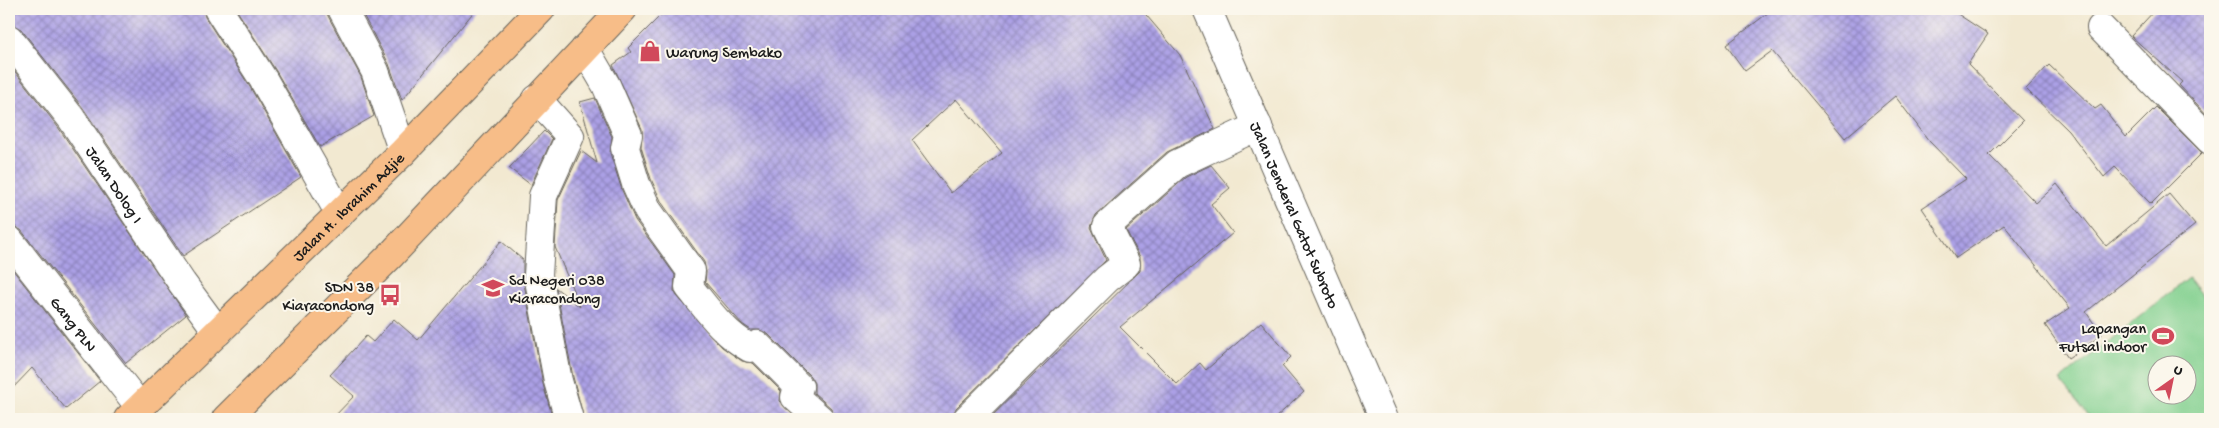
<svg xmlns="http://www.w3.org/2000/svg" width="2219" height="428" font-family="'Gochi Hand',sans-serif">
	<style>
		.grass { fill: #82d08f; stroke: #4f7656; fill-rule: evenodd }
		.building { fill: url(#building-cross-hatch); fill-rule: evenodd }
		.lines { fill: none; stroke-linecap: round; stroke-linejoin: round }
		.minor-casing { stroke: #67645b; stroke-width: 30 }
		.tertiary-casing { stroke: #67645b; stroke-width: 30 }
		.primary-casing { stroke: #67645b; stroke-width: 30 }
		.minor { stroke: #fff; stroke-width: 28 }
		.tertiary { stroke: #fff; stroke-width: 28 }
		.primary { stroke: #f7bd88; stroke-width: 28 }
		.labels { text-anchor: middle; stroke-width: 4; stroke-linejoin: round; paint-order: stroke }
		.poi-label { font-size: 16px; fill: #1c1c1c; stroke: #fbf7ec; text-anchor: start }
		.street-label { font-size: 16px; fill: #1c1c1c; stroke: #fbf7ec }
	</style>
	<defs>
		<pattern id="building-cross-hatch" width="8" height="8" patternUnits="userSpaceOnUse" patternTransform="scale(1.25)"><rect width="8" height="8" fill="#aca0e6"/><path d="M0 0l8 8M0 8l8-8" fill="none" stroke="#8b82ba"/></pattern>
	</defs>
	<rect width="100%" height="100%" fill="#fbf7ec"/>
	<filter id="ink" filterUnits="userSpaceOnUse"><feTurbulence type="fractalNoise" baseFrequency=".02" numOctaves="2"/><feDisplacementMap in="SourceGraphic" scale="10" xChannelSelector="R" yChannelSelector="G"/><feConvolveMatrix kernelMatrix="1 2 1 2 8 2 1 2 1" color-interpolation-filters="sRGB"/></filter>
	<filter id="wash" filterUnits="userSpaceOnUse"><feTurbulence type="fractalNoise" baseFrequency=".0096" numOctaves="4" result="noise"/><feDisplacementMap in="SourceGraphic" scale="20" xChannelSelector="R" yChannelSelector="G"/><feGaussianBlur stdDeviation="1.12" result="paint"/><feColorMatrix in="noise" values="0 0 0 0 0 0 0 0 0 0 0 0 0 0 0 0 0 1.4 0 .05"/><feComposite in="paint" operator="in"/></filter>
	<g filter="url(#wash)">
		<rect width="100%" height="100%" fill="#f2e9d1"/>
		<path class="grass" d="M2188,278L2210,306V419H2091L2060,380ZM2156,366H2186V396H2156Z"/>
		<g id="blocks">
			<g class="building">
				<path d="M9,9H203L205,17L250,87L301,177L183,256L83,108L21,29L9,24Z"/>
				<path d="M236,9H326L328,16L361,77L374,116L320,147L276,71Z"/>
				<path d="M360,9H476L402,100L389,64Z"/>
				<path d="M667,9H1141L1180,55L1215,129L1167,152L1096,215L1091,227L1106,260L956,408L952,419H835L831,408L814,393V383L810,376L768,334L760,330H751L742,324L705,282L706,272L704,262L662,203L651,179L641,147L642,129L613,65L631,52L628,48ZM956,99L1002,153L951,193L912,140Z"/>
				<path d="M1773,9H1950L1988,34L1968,64L2023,121L1989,155L2036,203L2057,184L2106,246L2169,194L2195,225L2086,312L2102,335L2068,358L2045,325L2070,308L2004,225L1956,258L1922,208L1966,179L1929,141L1895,96L1845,138L1772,51L1745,71L1726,45Z"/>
				<path d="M2156,9H2198L2210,20V118L2179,85L2182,82L2131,36Z"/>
				<path d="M9,64L58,127L186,315L126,363L21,230L9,225Z"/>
				<path d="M2049,65L2095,109L2101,105L2126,137L2156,107L2202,153L2151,204L2115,167L2104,177L2068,130L2026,89Z"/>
				<path d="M595,98L612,137L610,153L622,190L635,220L675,275L674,291L677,296L722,347L742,361L753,363L781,391L780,401L797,419H584L573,377L556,288L580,307L555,247L558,200L581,151L597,163L580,102Z"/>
				<path d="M544,131L552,139L531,185L509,168Z"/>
				<path d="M1211,165L1230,188L1211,204L1233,233L1120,327L1177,384L1200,363L1206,370L1261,322L1291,357L1282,366L1304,392L1274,419H989L1140,271V257L1126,230L1186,177Z"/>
				<path d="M501,241L523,260V278L543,384L553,419H332L354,396L330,375L366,336L373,342L394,319L418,340Z"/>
				<path d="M9,265L100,381L66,409L32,368L9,392Z"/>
			</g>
		</g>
	</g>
	<g filter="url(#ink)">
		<use href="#blocks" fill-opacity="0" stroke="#67645b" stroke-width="1"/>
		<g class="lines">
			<g class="minor-casing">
				<g id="minor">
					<path d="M218,9L263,79L340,214"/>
					<path d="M342,9L375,71L403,152"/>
					<path d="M2101,28L2210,140"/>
					<path id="s1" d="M9,39L71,118L182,283L218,332"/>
					<path d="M585,49L606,85L628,135L625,148L636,184L648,211L691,271L689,287C707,309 724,334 750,348L757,345L799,387L795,397L820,419"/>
					<path d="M537,99L570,136L543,196L538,275L558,381L569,419"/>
					<path id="s2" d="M9,240L140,407"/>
					<path d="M967,419L1107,279L1126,264L1107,226L1177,164L1258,126"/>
				</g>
			</g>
			<g class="tertiary-casing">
				<g id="tertiary">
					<path id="s3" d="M1207,9L1384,419"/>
				</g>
			</g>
			<g class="primary-casing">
				<g id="primary">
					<path id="s4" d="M128,419L403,152L541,9"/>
					<path d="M226,419L392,254L623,9"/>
				</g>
			</g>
			<use href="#minor" class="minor"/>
			<use href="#tertiary" class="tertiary"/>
			<use href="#primary" class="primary"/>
		</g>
	</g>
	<defs>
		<g id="shop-bare" transform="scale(1.725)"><path d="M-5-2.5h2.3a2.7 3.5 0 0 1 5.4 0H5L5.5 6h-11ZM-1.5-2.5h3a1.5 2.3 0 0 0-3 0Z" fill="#d1495b" stroke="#fbf7ec" stroke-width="2.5" paint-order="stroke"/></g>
		<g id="school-bare" transform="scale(1.725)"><path d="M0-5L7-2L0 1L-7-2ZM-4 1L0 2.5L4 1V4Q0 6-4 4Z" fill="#d1495b" stroke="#fbf7ec" stroke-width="2.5" paint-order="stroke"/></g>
		<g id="bus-bare" transform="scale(1.725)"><path d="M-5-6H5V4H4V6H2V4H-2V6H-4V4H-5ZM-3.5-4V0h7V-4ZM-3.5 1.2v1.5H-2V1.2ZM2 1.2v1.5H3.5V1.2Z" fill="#d1495b" stroke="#fbf7ec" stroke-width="2.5" paint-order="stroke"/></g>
		<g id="stadium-bare" transform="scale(1.725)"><path d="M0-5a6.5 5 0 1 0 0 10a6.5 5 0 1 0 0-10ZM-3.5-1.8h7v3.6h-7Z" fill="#d1495b" stroke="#fbf7ec" stroke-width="2.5" paint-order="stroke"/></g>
	</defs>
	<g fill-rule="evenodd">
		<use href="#shop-bare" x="650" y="51"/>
		<use href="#school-bare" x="493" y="288"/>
		<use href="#bus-bare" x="390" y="295"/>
		<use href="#stadium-bare" x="2163" y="336"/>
	</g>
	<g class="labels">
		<g class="poi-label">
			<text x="666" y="57">Warung Sembako</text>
			<text x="509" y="285">Sd Negeri 038<tspan x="509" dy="18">Kiaracondong</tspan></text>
			<text x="374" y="292" text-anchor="end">SDN 38<tspan x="374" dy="18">Kiaracondong</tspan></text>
			<text x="2146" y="333" text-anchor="end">Lapangan<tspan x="2146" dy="18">Futsal indoor</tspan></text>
		</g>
		<g class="street-label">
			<text dy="6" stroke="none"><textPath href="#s1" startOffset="180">Jalan Dolog I</textPath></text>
			<text dy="6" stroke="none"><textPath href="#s4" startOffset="306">Jalan H. Ibrahim Adjie</textPath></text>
			<text dy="6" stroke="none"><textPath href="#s3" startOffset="224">Jalan Jenderal Gatot Subroto</textPath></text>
			<text dy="6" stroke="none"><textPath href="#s2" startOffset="106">Gang PLN</textPath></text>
		</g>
	</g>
	<rect width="2219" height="428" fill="none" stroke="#fbf7ec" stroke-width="30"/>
	<g transform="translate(2172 380) rotate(33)"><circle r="24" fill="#fbf7ec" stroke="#a29f99"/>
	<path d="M0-4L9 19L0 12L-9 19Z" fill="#d1495b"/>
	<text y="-8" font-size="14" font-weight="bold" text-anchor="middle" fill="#1c1c1c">U</text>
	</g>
</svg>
